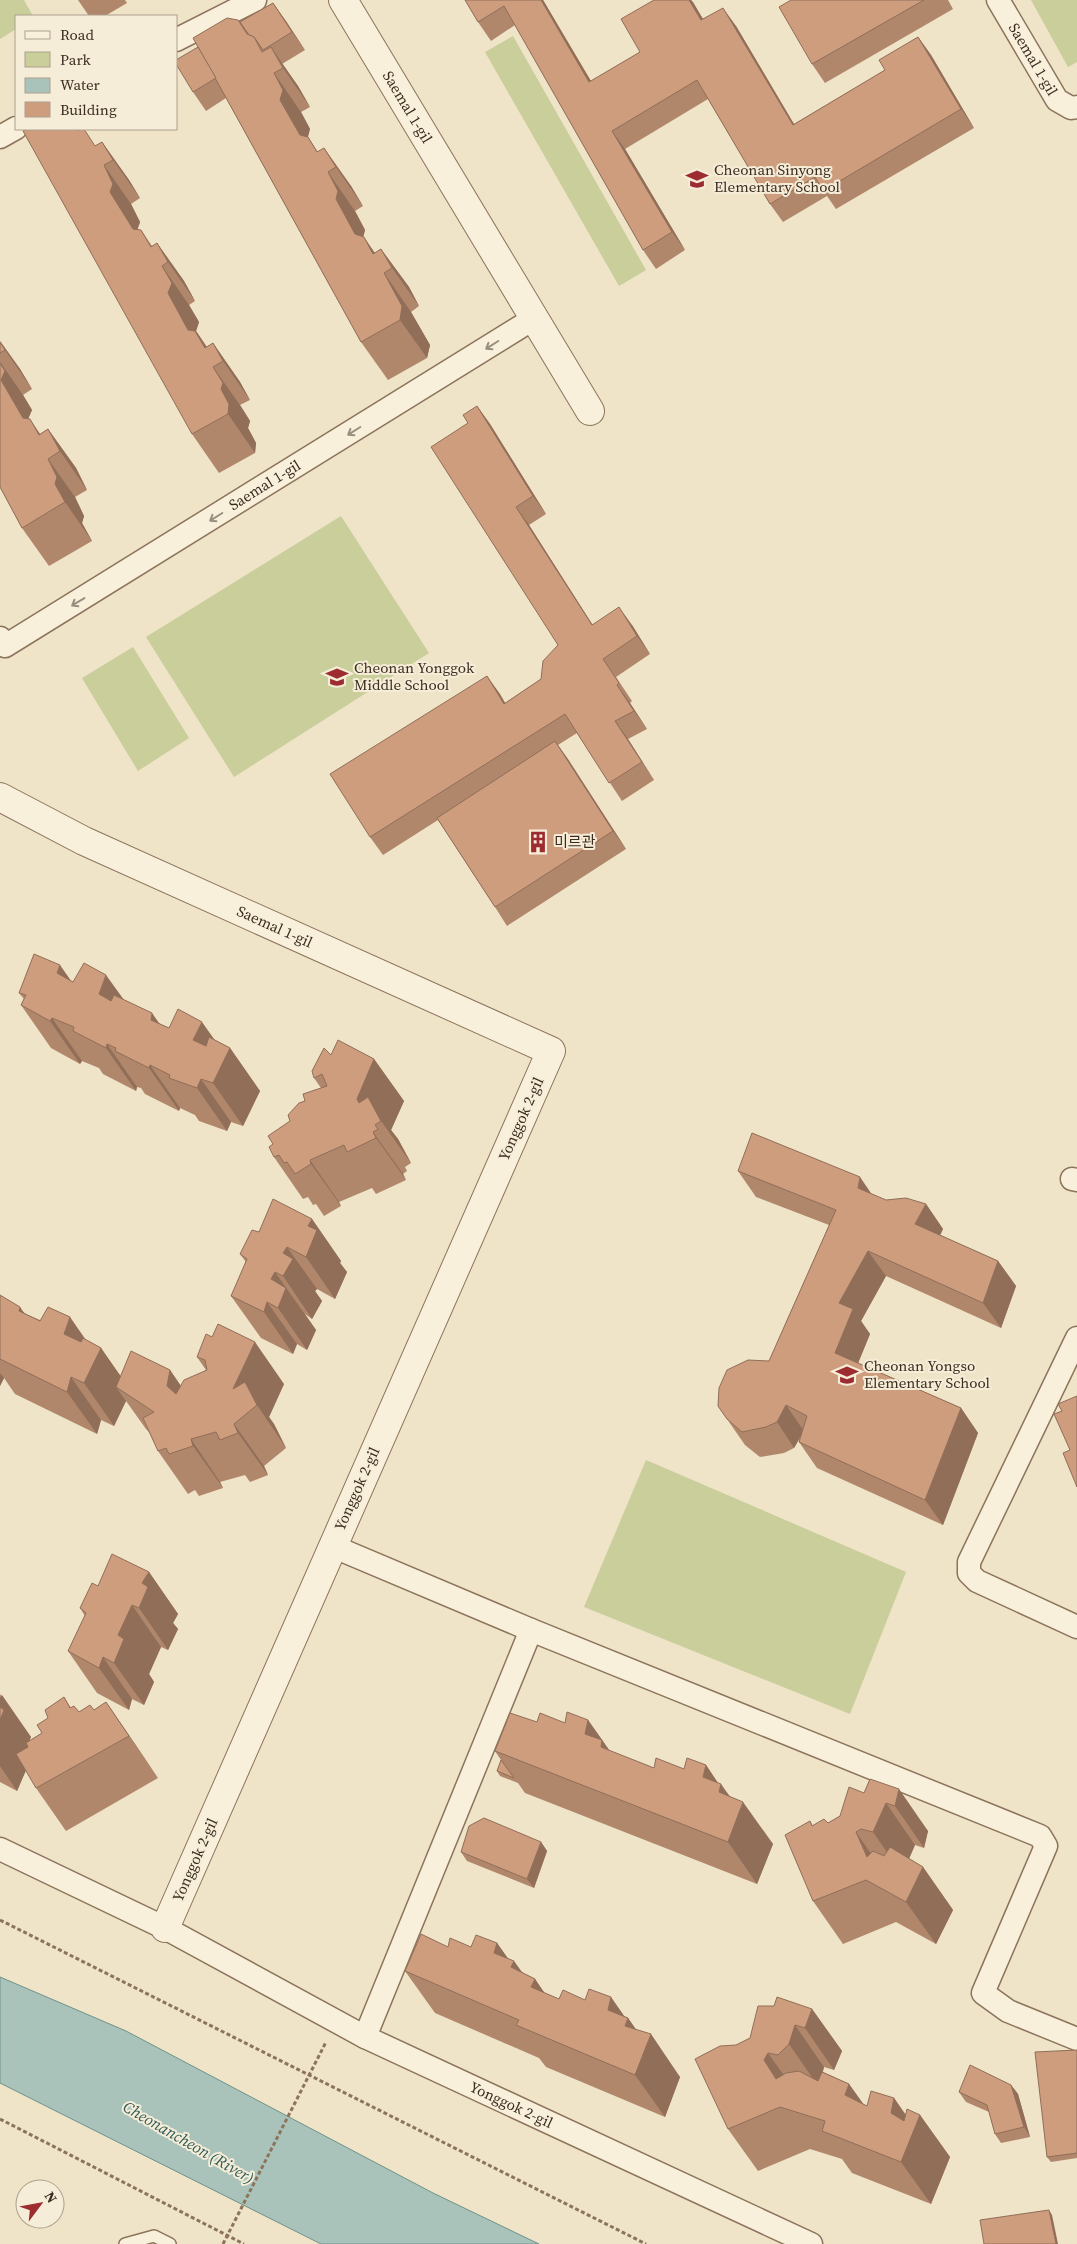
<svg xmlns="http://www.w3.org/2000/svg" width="1077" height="2244" font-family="'Source Serif 4','Noto Sans KR',serif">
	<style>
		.green { fill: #c9ce9b }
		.water { fill: #a9c3bb; stroke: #6f9289 }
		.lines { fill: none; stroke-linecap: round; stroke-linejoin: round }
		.service-casing { stroke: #8c745c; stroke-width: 14 }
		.minor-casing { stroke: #8c745c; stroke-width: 25 }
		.tertiary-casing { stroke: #8c745c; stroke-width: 30 }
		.path { stroke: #8c745c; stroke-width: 3; stroke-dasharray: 4 2.5; stroke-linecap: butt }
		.service { stroke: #f9f0dc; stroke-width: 11 }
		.minor { stroke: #f9f0dc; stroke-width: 22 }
		.tertiary { stroke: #f9f0dc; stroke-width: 28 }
		.wall { fill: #b1876c }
		.shaded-wall { fill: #906e58 }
		.building { fill: #ce9d7e; stroke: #906e58 }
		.oneway { stroke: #9a8e7e }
		.labels { text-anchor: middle; stroke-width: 4; stroke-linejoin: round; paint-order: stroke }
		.street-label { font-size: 15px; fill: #3c2d20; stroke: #f6edd8 }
		.poi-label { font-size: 15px; fill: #3c2d20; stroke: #f6edd8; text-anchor: start }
		.water-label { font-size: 16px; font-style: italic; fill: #2f5c58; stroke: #f6edd8 }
	</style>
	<rect width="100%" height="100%" fill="#efe3c8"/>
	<g class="green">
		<path d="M0,0H24L33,16H16V29L0,39Z"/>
		<path d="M1031,0H1077V62L1068,67Z"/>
		<path d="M513,36L646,270L619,286L485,52Z"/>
		<path d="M341,516L429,653L234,777L146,637Z"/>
		<path d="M133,647L189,738L138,771L82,678Z"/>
		<path d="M646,1460L906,1572L850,1714L584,1607Z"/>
	</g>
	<path class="water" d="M0,1977L126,2031L433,2193L539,2244H321L0,2083Z"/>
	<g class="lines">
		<g class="service-casing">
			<path id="service" d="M125,2244L154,2236L170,2244"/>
		</g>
		<g class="minor-casing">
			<g id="minor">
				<path id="s1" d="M998,0L1057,100L1071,108L1077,107"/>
				<path d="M176,40L255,0"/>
				<path d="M0,137L16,128"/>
				<path id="s2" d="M0,638L5,646L533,319"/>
				<path d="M1072,1179L1077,1180"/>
				<path d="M1077,1338L969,1562V1573L977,1581L1077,1627"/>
				<path d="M332,1546L531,1630L1040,1836L1046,1846L983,1993L1008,2011L1077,2039"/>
				<path id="s3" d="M0,1849L165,1928L365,2037L811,2244"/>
				<path d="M365,2037L531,1630"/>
			</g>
		</g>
		<g class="tertiary-casing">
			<g id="tertiary">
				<path id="s4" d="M343,0L590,411"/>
				<path id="s5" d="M0,797L84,841L551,1051L165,1928"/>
			</g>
		</g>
		<g class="path">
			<path d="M0,1920L646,2244"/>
			<path d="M0,2119L244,2244"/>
			<path d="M223,2244L326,2042"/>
		</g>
		<use href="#service" class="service"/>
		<use href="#minor" class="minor"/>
		<use href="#tertiary" class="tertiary"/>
	</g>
	<g class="wall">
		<path d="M78,0H125L127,3L105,16H89Z"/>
		<path d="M465,0H543L591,81L640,52L654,0H691L703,19L736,26L794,124L885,70L918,37L931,55L974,128L836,209L827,196L783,222L770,204L708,99L625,149L685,250L656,269L643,250L515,25L491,41L478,22Z"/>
		<path d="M791,0H948L953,9L825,83L812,64Z"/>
		<path d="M273,3L305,50L282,64L298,86L310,107L301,112L310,129L308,137L318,152L324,148L351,186L363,206L355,211L365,230L363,237L375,253L381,249L409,287L419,306L411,312L430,345L427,358L388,380L361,342L226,98L206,111L193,92L240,22Z"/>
		<path d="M79,130L95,146L102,142L129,180L140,198L131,204L140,222L137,230H141L152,246L157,243L184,281L195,301L189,305L199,322L196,331L207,347L213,343L240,382L250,400L240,405L250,421L248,428L256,443L255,453L219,473L192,434Z"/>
		<path d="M0,341L20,369L32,389L23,395L32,410L28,419L40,434L48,429L76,468L87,490L75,497L84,516L82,523L92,541L49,566L22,528L0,487Z"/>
		<path d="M477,406L490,424L546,514L529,525L592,624L632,625L650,654L616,677L632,701L630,703L647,729L628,739L654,780L622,801L577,733L558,745L626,849L507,926L495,907L438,820L383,855L370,837L487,676L505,703L541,679L558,645Z"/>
		<path d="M71,981L123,1000L160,1024L169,1028L215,1040L230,1048L260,1091L243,1126L231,1122L227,1131L199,1121L195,1115L180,1108L179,1111L145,1094L141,1088L137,1087L136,1091L103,1074L99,1068L82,1061L80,1064L51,1048L21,1005L24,999L19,993Z"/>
		<path d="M331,1055L374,1059L404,1101L391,1130L398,1139L411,1163L405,1167L407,1171L403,1174L406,1180L376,1194L372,1188L339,1202L341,1206L324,1216L316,1204L313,1205L308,1197L303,1199L274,1157L273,1144L305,1101L321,1088L314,1078Z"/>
		<path d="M738,1171L871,1194L886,1200L926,1204L943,1229L940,1235L998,1261L1016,1286L1001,1328L886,1276L861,1321L870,1334L858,1363L961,1408L978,1433L943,1525L817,1468L799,1442L801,1435L794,1448L784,1453L760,1457L745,1445L718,1406L769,1361L829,1225L756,1197Z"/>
		<path d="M312,1219L341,1261L340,1263L347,1272L335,1299L317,1289L315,1291L322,1301L312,1319L305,1314L316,1330L307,1350L297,1344L293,1354L261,1338L231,1296L246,1262L240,1254L259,1232Z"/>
		<path d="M0,1295L26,1314L86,1340L101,1348L121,1377L170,1370L181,1386L206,1370L197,1357L284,1384L269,1417L274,1424L286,1448L264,1466L268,1475L250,1482L245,1475L220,1482L223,1488L199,1496L195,1490L188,1494L158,1451L149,1432L146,1429L126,1401L114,1426L101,1420L97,1434L15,1394L4,1378L0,1386Z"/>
		<path d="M149,1572L178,1614L173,1623L178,1629L168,1650L161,1647L149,1674L154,1682L144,1705L132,1699L129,1710L97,1693L68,1651L85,1616L80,1608L98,1586Z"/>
		<path d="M0,1694L31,1737L29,1741L42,1733L48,1718L64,1697L71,1708L79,1712L94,1710L106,1702L135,1744L158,1778L66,1831L36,1788L26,1770L17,1791L0,1782Z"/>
		<path d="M588,1720L610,1751L654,1768L684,1769L706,1765L718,1783L773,1844L757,1884L525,1793L518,1783L500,1776L497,1771L501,1760L495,1751L565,1723Z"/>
		<path d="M870,1779L928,1831L924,1848L915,1845L909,1859L923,1867L953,1910L936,1944L896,1922L843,1944L813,1901L810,1821L813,1826L828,1823L840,1816L864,1793Z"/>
		<path d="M541,1842L547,1851L534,1888L467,1861L461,1852Z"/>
		<path d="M497,1943L508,1959L523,1973L535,1979L544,1993L559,1999L585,2000L628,2018L636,2030L680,2077L665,2117L546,2067L539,2058L435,2013L405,1971L448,1947H471Z"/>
		<path d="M812,2009L842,2051L834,2070L824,2067L823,2072L849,2084L864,2105L867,2106L894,2098L906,2115H920L950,2157L931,2204L852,2173L842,2159L810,2149L758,2171L728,2129L736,2045Z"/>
		<path d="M1077,2050V2158L1051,2162L1047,2157Z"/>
		<path d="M1011,2085L1018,2094L1030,2137L1001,2143L995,2134L989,2112L966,2102L959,2092Z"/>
	</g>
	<g class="shaded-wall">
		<path d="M541,0H543L602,100L589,82Z"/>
		<path d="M689,0H691L693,2L714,38L701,20Z"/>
		<path d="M273,3L286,21L305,50L292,32Z"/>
		<path d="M723,8L736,26L805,143L793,125Z"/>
		<path d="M918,37L931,55L974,128L961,109Z"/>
		<path d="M271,47L298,86L310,107L283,68Z"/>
		<path d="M274,73L301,112L310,129L307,139L300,135L280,100Z"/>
		<path d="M612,131L625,149L685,250L672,232Z"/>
		<path d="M102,142L129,180L140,198L113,160Z"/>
		<path d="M324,148L351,186L363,206L336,167Z"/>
		<path d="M104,165L131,204L140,222L137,231L133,229L110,192Z"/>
		<path d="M328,172L355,211L365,230L363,238L355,234L336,199Z"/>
		<path d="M364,237L387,271L373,254Z"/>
		<path d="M157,243L184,281L195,301L168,262Z"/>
		<path d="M381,249L409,287L419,306L392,268Z"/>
		<path d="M162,266L189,305L199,322L196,331L218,364L205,348L195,332L215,368L188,330L168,293Z"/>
		<path d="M384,273L411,312L430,345L427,358L400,320Z"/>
		<path d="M0,341L20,369L32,389L5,350Z"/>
		<path d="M213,343L240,382L250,400L223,361Z"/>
		<path d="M0,362L23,395L32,410L28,419L23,418L1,380Z"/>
		<path d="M213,367L240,405L250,421L248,428L256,443L255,453L228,414Z"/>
		<path d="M477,406L490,424L546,514L533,496Z"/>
		<path d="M30,419L54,455L39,435Z"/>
		<path d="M48,429L76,468L87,490L60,451Z"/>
		<path d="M48,459L75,497L84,516L82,523L92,541L65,502L55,484Z"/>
		<path d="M516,507L529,525L604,643L592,625Z"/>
		<path d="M619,607L632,625L650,654L637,636Z"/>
		<path d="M487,676L500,694L516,722L504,704Z"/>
		<path d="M617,685L630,703L647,729L634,711Z"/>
		<path d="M615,721L628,739L654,780L642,762Z"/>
		<path d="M555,741L568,759L626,849L613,831Z"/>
		<path d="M60,965L90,1008L57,973Z"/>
		<path d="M106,975L137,1018L99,994Z"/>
		<path d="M152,1013L182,1056L151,1020Z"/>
		<path d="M52,1018L82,1061L80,1064L50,1021Z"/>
		<path d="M202,1022L226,1056L230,1048L260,1091L243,1126L213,1083L193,1040Z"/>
		<path d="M107,1044L137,1087L136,1091L106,1048Z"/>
		<path d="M374,1059L404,1101L391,1130L398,1139L411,1163L381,1121L375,1125L407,1171L357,1099Z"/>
		<path d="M150,1065L180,1108L179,1111L149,1068Z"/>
		<path d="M201,1079L231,1122L227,1131L197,1088Z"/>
		<path d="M373,1132L403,1174L406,1180L376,1138Z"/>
		<path d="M310,1160L339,1202L341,1206L311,1164Z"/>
		<path d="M860,1177L877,1202L858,1188Z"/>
		<path d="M926,1204L943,1229L933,1250L915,1224Z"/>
		<path d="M312,1219L341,1261L340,1263L347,1272L335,1299L306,1257L308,1226Z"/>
		<path d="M287,1247L317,1289L315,1291L322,1301L312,1319L283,1276V1253Z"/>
		<path d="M868,1251L886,1276L861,1321L870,1334L852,1378L835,1353L839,1303Z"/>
		<path d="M998,1261L1016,1286L1001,1328L983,1303Z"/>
		<path d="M275,1272L316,1330L307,1350L278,1308L271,1279Z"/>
		<path d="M267,1302L297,1344L293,1354L264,1312Z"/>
		<path d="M20,1307L50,1350L19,1311Z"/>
		<path d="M70,1317L97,1356L101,1348L131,1391L116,1387L126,1401L114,1426L84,1383L64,1334Z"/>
		<path d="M255,1342L284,1384L269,1417L274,1424L286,1448L257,1405L233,1389Z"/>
		<path d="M170,1370L199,1413L167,1386Z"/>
		<path d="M0,1373L4,1378L0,1386Z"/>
		<path d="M71,1377L101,1420L97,1434L67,1392Z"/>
		<path d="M786,1405L804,1431L794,1448L777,1422Z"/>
		<path d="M961,1408L978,1433L943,1525L925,1500Z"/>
		<path d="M234,1424L264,1466L268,1475L238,1433Z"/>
		<path d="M191,1439L220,1482L223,1488L193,1446Z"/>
		<path d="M149,1572L178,1614L173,1623L178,1629L168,1650L139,1608L142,1583Z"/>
		<path d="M132,1605L161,1647L149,1674L154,1682L144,1705L114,1663L118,1635Z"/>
		<path d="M103,1657L132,1699L129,1710L99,1668Z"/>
		<path d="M2,1695L31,1737L28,1744L34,1752L17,1791L0,1766V1698Z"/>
		<path d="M106,1702L135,1744L158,1778L129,1736Z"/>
		<path d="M588,1720L602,1740L631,1782L585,1734Z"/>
		<path d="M706,1765L720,1786L721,1784L740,1811L743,1802L773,1844L757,1884L728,1842L703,1777Z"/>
		<path d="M899,1789L928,1831L924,1848L895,1806Z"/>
		<path d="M886,1803L915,1845L902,1874L873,1832Z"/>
		<path d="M856,1832L885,1874L867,1857Z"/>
		<path d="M541,1842L547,1851L534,1888L527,1879Z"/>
		<path d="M923,1867L953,1910L936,1944L906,1902Z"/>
		<path d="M497,1943L512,1964L514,1961L532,1986L535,1979L564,2021L494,1953Z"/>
		<path d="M611,1997L627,2020L628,2018L647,2045L651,2034L680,2077L665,2117L635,2075L608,2010Z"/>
		<path d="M812,2009L842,2051L834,2070L805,2028Z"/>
		<path d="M795,2025L824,2067L818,2086L789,2044Z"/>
		<path d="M768,2053L798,2095L776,2079L764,2060Z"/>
		<path d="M849,2084L879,2126L845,2095Z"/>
		<path d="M1011,2085L1018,2094L1030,2137L1024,2127Z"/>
		<path d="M894,2098L915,2129L920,2115L950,2157L931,2204L901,2162L891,2113Z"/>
		<path d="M1049,2210L1052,2215L1058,2244H1056Z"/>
	</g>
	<g class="building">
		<path d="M465,0H541L589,82L640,52L621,19L654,0H689L701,20L723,8L793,125L885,70L879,60L918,37L961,109L823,191L815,177L770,204L697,80L612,131L672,232L643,250L504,6L478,22Z"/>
		<path d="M791,0H924L812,64L779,7Z"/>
		<path d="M273,3L292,32L263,50L254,37L249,35L240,22Z"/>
		<path d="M227,18L238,20L247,34L254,37L262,52L271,47L283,68L274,73L283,90L280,100L300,135L308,137L317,152L324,148L336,167L328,172L338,191L336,199L355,234L364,237L373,254L381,249L392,268L384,273L402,306L400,320L361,342L193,38Z"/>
		<path d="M198,47L216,78L193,92L176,64V60Z"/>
		<path d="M27,129H76L77,130L84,129L95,146L102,142L113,160L104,165L113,184L110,192L133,229L141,230L151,247L157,243L168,262L162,266L172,283L168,293L188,330L195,331L205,348L213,343L223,361L213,367L223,383L221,389L229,404L228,414L192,434L23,131Z"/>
		<path d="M0,342L5,350L0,353Z"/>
		<path d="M0,363L5,371L1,380L23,418L30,419L39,435L48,429L60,451L48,459L57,477L55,484L65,502L22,528L0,487Z"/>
		<path d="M477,406L533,496L516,507L592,625L619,607L637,636L603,659L619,683L617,685L634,711L615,721L642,762L609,783L565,714L370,837L330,774L487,676L504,704L541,679L543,661L558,645L431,447L468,423L463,415Z"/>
		<path d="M555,741L613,831L495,907L437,818Z"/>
		<path d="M34,954L60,965L57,973L73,982L84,963L106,975L99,994L111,1001L114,995L152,1013L151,1020L169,1028L178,1009L202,1022L193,1040L206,1046L209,1037L230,1048L213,1083L201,1079L197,1088L169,1078L170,1075L150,1065L149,1068L115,1051L116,1048L107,1044L106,1048L73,1031L74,1027L52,1018L50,1021L21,1005L26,995L19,993Z"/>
		<path d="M338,1040L374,1059L357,1099L359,1103L368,1097L381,1121L375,1125L378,1129L373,1132L376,1138L347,1152L344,1145L310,1160L311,1164L295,1174L287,1162L284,1163L279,1155L274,1157L269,1147L273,1144L268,1136L290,1121L288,1115L299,1103L305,1101L303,1094L327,1086L322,1074L314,1078L312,1071L324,1048L331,1055Z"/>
		<path d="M752,1133L860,1177L858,1188L886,1200L906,1198L926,1204L915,1224L998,1261L983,1303L868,1251L839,1303L853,1309L835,1353L961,1408L925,1500L799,1442L807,1416L786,1405L777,1422L766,1427L742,1432L727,1419L718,1406L719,1388L727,1370L748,1360L769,1361L836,1210L738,1171Z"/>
		<path d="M273,1199L312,1219L308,1226L317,1230L306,1257L287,1247L283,1253L293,1259L283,1276L275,1272L271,1279L286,1288L278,1308L267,1302L264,1312L231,1296L247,1259L240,1254L252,1230L259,1232Z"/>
		<path d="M0,1295L20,1307L19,1311L40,1321L48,1307L70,1317L64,1334L81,1342L83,1338L101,1348L84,1383L71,1377L67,1392L0,1359Z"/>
		<path d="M218,1324L255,1342L233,1389L245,1382L257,1405L234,1424L238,1433L220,1440L216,1432L191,1439L193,1446L169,1454L166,1448L158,1451L143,1418L154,1412L116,1387L131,1351L170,1370L167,1386L176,1394L184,1380L207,1370L205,1360L197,1357L206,1334L212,1337Z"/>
		<path d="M1077,1396V1487L1063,1453L1070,1450L1054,1414L1062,1411L1058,1404Z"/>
		<path d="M112,1554L149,1572L142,1583L148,1587L139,1608L132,1605L118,1635L124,1639L114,1663L103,1657L99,1668L68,1651L86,1613L80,1608L92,1583L98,1586Z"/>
		<path d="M64,1697L70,1708L74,1706L79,1712L90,1705L94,1710L106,1702L129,1736L36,1788L16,1754L28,1747L26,1743L42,1733L37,1725L48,1718L45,1710Z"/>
		<path d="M0,1707L4,1710L0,1720Z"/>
		<path d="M567,1712L588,1720L585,1734L602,1740L601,1747L654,1768L656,1758L684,1769L687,1758L706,1765L703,1777L721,1784L719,1792L743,1802L728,1842L495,1751L510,1713L537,1722L540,1713L565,1723Z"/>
		<path d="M501,1760L514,1778L497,1771Z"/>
		<path d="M870,1779L899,1789L895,1806L886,1803L873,1832L861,1829L856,1832L867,1857L873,1851L884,1856L890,1847L923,1867L906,1902L866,1880L813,1901L785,1835L810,1821L812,1826L824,1819L828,1823L840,1816L849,1787L864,1793Z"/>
		<path d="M484,1818L541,1842L527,1879L461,1852L469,1826Z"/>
		<path d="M421,1934L448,1947L450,1938L471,1947L476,1935L497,1943L494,1953L514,1961L511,1967L535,1979L531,1987L559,1999L563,1990L585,2000L589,1989L611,1997L608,2010L628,2018L625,2026L651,2034L635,2075L516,2025L519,2020L405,1971Z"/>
		<path d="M777,1997L812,2009L805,2028L795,2025L789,2044L778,2055L768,2053L764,2060L776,2079L786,2073L799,2071L818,2081L822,2072L849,2084L845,2095L867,2106L871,2091L894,2098L891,2113L904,2121L907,2109L920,2115L901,2162L822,2131L825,2121L780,2107L728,2129L695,2059L720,2046L736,2045L750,2038L758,2006H774Z"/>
		<path d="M1077,2050V2153L1047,2157L1035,2052Z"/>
		<path d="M970,2065L1011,2085L1024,2127L995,2134L987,2105L959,2092Z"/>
		<path d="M1049,2210L1056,2244H984L980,2220Z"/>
	</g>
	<defs><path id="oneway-shaft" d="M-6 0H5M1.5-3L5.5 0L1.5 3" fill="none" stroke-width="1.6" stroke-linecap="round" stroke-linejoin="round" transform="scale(1.25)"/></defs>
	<g class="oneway">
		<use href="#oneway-shaft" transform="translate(492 345) rotate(148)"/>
		<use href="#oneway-shaft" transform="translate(354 431) rotate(148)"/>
		<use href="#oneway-shaft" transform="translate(216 517) rotate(148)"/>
		<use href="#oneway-shaft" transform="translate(78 602) rotate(149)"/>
	</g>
	<defs>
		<g id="school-bare" transform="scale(1.725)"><path d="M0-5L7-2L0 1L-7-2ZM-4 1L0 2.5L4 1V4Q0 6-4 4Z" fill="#9c2c2f" stroke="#f6edd8" stroke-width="2.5" paint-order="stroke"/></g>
		<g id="building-bare" transform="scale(1.725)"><path d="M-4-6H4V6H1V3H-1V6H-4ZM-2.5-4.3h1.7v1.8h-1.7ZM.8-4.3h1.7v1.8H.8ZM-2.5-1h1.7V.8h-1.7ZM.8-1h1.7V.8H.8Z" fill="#9c2c2f" stroke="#f6edd8" stroke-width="2.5" paint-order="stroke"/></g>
	</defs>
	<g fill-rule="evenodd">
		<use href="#school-bare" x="697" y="179"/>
		<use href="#school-bare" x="337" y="677"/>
		<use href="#building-bare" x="538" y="842"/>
		<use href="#school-bare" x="847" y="1375"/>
	</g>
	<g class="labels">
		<g class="street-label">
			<text dy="5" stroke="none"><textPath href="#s1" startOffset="69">Saemal 1-gil</textPath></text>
			<text dy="5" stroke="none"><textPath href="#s4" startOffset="125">Saemal 1-gil</textPath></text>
			<text dy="5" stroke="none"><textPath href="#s2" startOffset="315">Saemal 1-gil</textPath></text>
			<text dy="5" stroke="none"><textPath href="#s5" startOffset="304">Saemal 1-gil</textPath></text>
			<text transform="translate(521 1119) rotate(-66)" y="5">Yonggok 2-gil</text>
			<text transform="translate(357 1489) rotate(-66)" y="5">Yonggok 2-gil</text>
			<text transform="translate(195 1860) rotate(-66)" y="5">Yonggok 2-gil</text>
			<text dy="5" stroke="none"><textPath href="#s3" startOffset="572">Yonggok 2-gil</textPath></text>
		</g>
		<g class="poi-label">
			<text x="714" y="175">Cheonan Sinyong<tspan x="714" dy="17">Elementary School</tspan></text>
			<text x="354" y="673">Cheonan Yonggok<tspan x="354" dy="17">Middle School</tspan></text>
			<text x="554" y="847">미르관</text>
			<text x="864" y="1371">Cheonan Yongso<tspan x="864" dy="17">Elementary School</tspan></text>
		</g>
		<g class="water-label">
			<text transform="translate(189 2142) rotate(30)" y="6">Cheonancheon (River)</text>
		</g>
	</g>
	<rect x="15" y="15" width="162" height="115" fill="#f6edd8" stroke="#aca08e"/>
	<rect x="25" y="31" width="25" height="8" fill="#f9f0dc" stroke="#aca08e"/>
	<text x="60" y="40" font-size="15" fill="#3c2d20">Road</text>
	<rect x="25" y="52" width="25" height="15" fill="#c9ce9b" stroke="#aca08e"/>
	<text x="60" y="65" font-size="15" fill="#3c2d20">Park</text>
	<rect x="25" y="78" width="25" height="15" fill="#a9c3bb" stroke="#aca08e"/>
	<text x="60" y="90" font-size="15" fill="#3c2d20">Water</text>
	<rect x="25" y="102" width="25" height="15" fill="#ce9d7e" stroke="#aca08e"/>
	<text x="60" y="115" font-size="15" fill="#3c2d20">Building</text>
	<g transform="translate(40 2204) rotate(58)"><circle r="24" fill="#f6edd8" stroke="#aca08e"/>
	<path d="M0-4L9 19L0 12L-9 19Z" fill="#9c2c2f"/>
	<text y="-8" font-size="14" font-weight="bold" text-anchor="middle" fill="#3c2d20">N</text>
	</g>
</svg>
